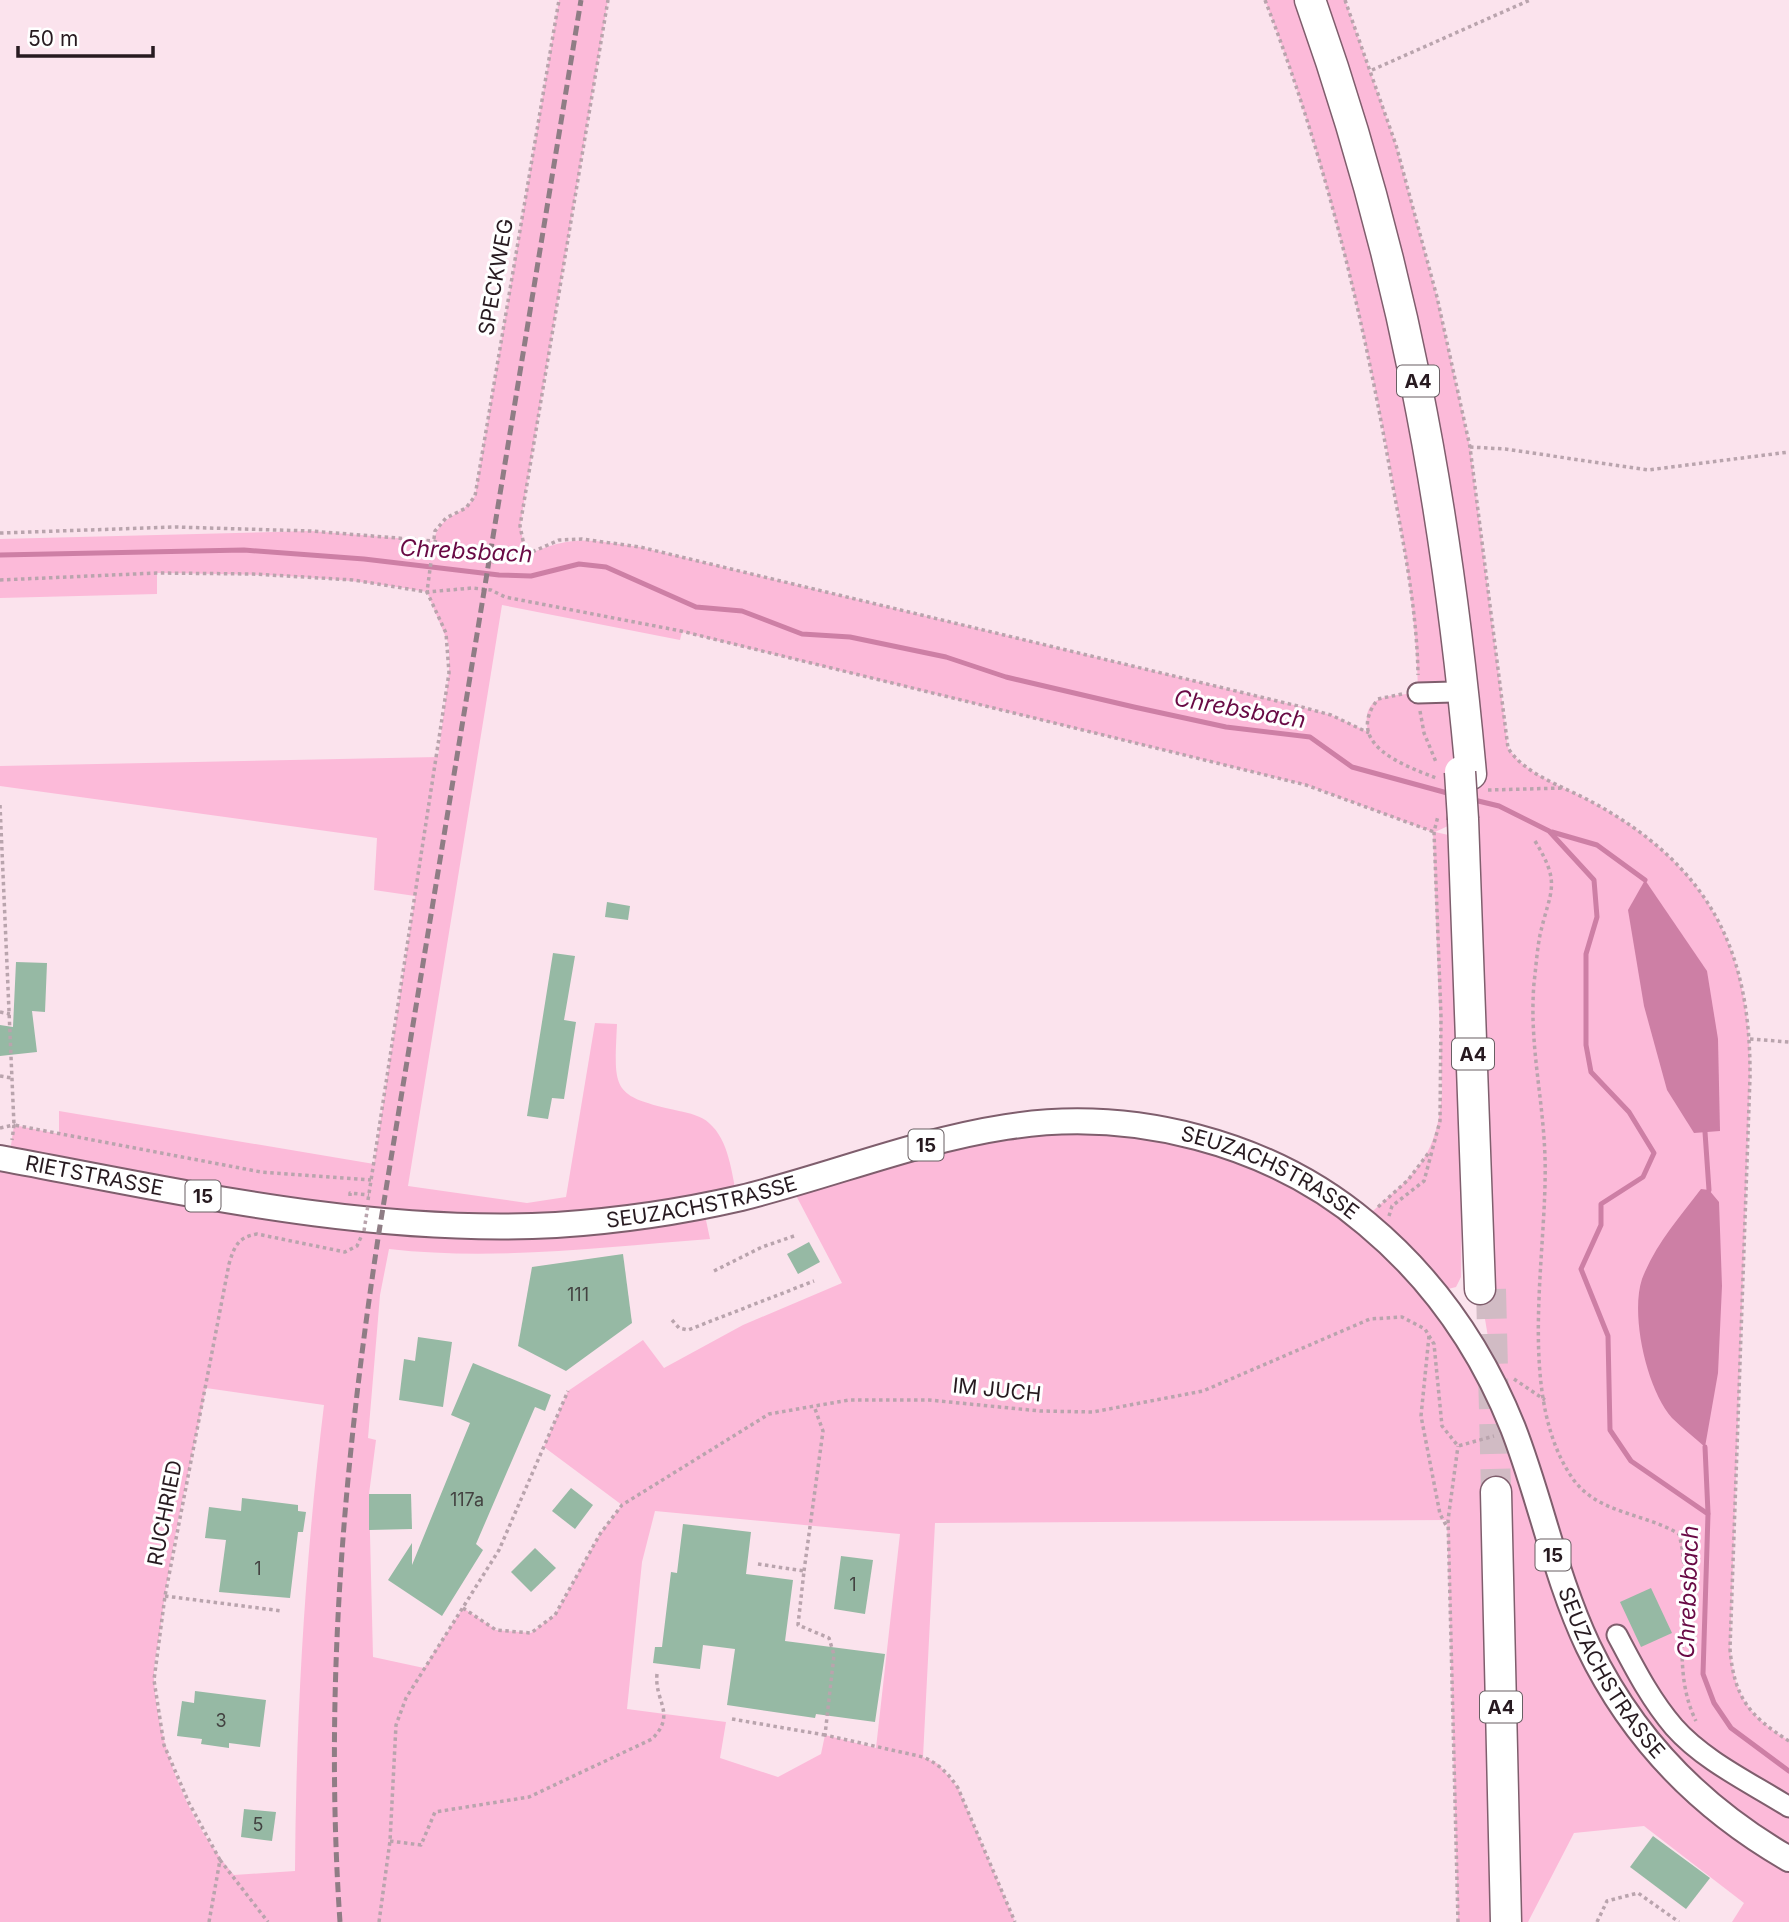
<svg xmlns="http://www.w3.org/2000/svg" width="1789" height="1922" font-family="Inter,sans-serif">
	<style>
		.green { fill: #fcbad9; fill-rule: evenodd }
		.water { fill: #cd7fa5 }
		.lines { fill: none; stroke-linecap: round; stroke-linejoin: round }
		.stream { stroke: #cd7fa5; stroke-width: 5 }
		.building { fill: #96b9a4 }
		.highway-tunnel { stroke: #d1bbc4; stroke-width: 30; stroke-dasharray: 30 15; stroke-linecap: butt }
		.minor-casing { stroke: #7f5e6d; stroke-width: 23 }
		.major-casing { stroke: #7f5e6d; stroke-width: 28 }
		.highway-casing { stroke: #7f5e6d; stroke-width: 33 }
		.path { stroke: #b9a4ad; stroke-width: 3.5; stroke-dasharray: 3.5 3.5; stroke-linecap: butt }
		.minor { stroke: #fff; stroke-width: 19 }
		.major { stroke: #fff; stroke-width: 24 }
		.highway { stroke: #fff; stroke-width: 30 }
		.rail { stroke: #8f7d85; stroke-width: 5; stroke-dasharray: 10 5; stroke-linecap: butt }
		.highway-bridge-casing { stroke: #7f5e6d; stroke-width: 33; stroke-linecap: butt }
		.path-bridge { stroke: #b9a4ad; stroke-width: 3.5; stroke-dasharray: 3.5 3.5; stroke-linecap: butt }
		.highway-bridge { stroke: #fff; stroke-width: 30 }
		.labels { text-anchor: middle; stroke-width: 6; stroke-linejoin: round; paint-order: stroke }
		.number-label { font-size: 18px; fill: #434241 }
		.shield { fill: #fff; stroke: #685f63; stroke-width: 2 }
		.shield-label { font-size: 19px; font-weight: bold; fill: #271a20 }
		.street-label { font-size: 21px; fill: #271a20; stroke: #fff }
		.water-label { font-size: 23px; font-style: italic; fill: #690a45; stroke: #fff }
	</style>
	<rect width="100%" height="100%" fill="#fbe3ed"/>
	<path class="green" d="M559,0H608L520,526L526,555C575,534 588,540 640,547L1298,706L1331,715L1368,732C1360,693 1391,696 1418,693C1417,619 1404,544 1391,472C1363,317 1322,146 1265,0H1345L1396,145L1437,297L1470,447L1508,748C1525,775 1565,787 1592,802C1708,865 1751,948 1750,1077L1730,1649C1734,1697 1749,1716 1789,1741V1922H1732L1744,1903L1644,1826L1574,1833L1528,1922H1458L1447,1520L935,1523L923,1757L938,1764L958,1788L1015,1922H0V1158L9,1159L14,1125L59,1134V1111L374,1164L415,896L374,890L377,838L0,786V766L438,757L449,673V645L427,592C338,575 248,574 157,573V594L0,598V539L311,531L434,541C438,515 464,516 475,496ZM502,605L680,640L682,632L1306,785L1433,832L1442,1092C1437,1162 1412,1176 1363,1220L1197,1137L1010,1126L790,1184L842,1283L743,1325L664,1368L643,1340L568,1391L544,1447L622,1505L600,1534L555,1615L531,1633L496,1630L463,1608L424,1668L373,1657L369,1494L376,1440L368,1438L380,1295L389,1249C495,1261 604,1247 710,1239L703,1206L737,1198C732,1174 729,1140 709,1123C702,1116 689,1113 679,1111C611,1096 614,1091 617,1024L595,1023L566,1197L527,1203L408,1186ZM1463,819L1480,1289L1497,1391L1436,1292L1456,1287L1461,1277L1464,1068L1449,880L1453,836L1435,832ZM206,1388L324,1405C305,1560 296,1715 295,1871L234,1875C190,1825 158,1748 154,1681C153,1663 159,1642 161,1623C171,1544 190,1466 206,1388ZM655,1511L900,1534L876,1748L825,1735L821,1754L778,1777L720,1758L726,1722L627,1709L642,1562Z"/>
	<g class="water">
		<path d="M1645,880L1707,971L1718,1039L1720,1131L1694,1133L1667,1090L1644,1006L1628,910Z"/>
		<path d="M1701,1189L1709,1190L1719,1202L1722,1286L1718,1373L1705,1447C1694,1437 1682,1428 1672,1418C1647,1390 1630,1315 1642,1279C1655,1245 1679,1218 1701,1189Z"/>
	</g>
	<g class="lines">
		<g class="stream">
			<path d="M0,555L244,550L364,559L499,575L531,576L579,564L606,567L696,607L742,611L802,634L850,637L946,657L1006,677L1134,707L1226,727L1310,737L1352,767L1451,794"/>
			<path d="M1470,799L1499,806L1549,831L1594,880L1597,917L1586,954V1045L1591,1072L1629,1112L1654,1153L1643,1177L1601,1204V1225L1581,1269L1608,1336L1610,1430L1631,1461L1708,1514L1703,1674L1714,1703L1731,1728L1789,1771"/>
			<path d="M1552,832L1597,845L1645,880"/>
			<path d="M1705,1132L1709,1190"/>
			<path d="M1705,1447L1708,1513"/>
		</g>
	</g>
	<g class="building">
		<path d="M607,902L630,906L628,920L605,917Z"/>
		<path d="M553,953L575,956L564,1020L576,1022L564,1099L552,1098L548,1119L527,1116Z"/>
		<path d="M16,962L47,963L45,1012L32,1011L37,1052L0,1056V1025L13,1027Z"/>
		<path d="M809,1242L820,1262L798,1274L787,1254Z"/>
		<path d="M623,1254L632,1323L566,1371L518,1346L532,1267Z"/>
		<path d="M418,1337L452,1342L443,1407L399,1400L404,1359L415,1361Z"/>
		<path d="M473,1363L551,1395L545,1411L535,1407L476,1544L483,1550L442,1616L388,1580L412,1543V1565L470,1423L451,1415Z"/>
		<path d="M571,1488L593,1505L575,1529L552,1511Z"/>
		<path d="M369,1494H411L412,1529L369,1530Z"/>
		<path d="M242,1498L298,1505V1511L306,1512L303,1532H298L290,1598L219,1592L226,1540L205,1538L209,1507L241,1511Z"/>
		<path d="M683,1524L751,1532L746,1574L793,1580L785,1641L885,1654L875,1722L816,1714L815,1718L727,1705L735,1649L703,1645L700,1669L653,1663L655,1647H662L671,1572L677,1573Z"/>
		<path d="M535,1548L556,1568L531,1592L511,1572Z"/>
		<path d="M841,1556L873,1560L865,1614L834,1609Z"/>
		<path d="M1651,1588L1672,1633L1641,1647L1620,1602Z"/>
		<path d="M195,1691L266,1700L260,1747L229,1743V1748L201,1744L202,1739L177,1736L182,1701L194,1703Z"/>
		<path d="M244,1809L276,1812L272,1841L241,1837Z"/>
		<path d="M1653,1836L1710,1878L1686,1909L1630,1867Z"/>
	</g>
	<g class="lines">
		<path class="highway-tunnel" d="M1491,1289L1496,1492"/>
		<g class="minor-casing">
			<g id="minor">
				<path d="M1418,693L1453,692"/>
				<path d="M1617,1635C1634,1667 1650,1699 1674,1727C1704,1761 1751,1783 1789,1807"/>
			</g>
		</g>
		<g class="major-casing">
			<g id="major">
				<path id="s1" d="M0,1158C183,1192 368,1235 556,1225C618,1221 680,1212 741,1198C830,1176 916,1141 1006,1127C1132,1107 1270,1142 1367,1224C1433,1279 1481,1348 1513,1428C1541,1500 1555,1576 1588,1646C1632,1738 1702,1809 1789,1859"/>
			</g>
		</g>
		<g class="highway-casing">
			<g id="highway">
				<path d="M1310,0C1401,256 1447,504 1471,774"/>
				<path d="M1463,819L1480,1289"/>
				<path d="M1496,1492L1506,1922"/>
			</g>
		</g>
		<g class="path">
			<path d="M1265,0C1324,152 1363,315 1391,476C1403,541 1417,609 1418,675"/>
			<path d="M1345,0L1396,145L1437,297L1470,447L1508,748C1525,775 1565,787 1592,802C1708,865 1751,948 1750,1077L1730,1649C1734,1697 1749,1716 1789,1741"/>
			<path d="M1372,70L1530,0"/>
			<path d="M1470,447L1505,449L1648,470L1789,452"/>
			<path d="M0,533L175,527L311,531L434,541L482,561L495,562L512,561L559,540L582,539L640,547L1298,706L1331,715L1369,733"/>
			<path d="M526,555L520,526L608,0"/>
			<path d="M0,580L157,573L253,574L353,580L427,592L472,588L491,590L505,597L681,631L1306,785L1434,832"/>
			<path d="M1402,694L1378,699C1343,744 1403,765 1436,778"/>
			<path d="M1420,711L1424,733L1436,762"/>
			<path d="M1488,790L1564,788"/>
			<path d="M0,805L14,1125L261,1172L371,1180"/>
			<path d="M1535,841C1562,885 1550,890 1540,935C1537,950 1536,967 1534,983C1529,1044 1543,1096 1545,1157C1548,1253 1515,1396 1573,1479C1598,1514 1645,1513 1679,1534C1695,1595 1667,1662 1696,1721"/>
			<path d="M0,1012L10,1014"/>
			<path d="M1750,1039L1789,1042"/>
			<path d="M0,1076L12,1078"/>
			<path d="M0,1128L14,1125L12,1140"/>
			<path d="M350,1196V1193L369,1195"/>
			<path d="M368,1200L449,673L446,633L427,592L435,531L446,518L466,508L475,496L559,0"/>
			<path d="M1378,1207L1408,1180L1430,1151"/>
			<path d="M1389,1216L1392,1206L1424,1181L1440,1121L1441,1017L1434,832L1438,816"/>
			<path d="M714,1271L762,1247L797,1235"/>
			<path d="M672,1320L679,1328L688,1330L814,1281"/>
			<path d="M1429,1336L1421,1416L1440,1514L1447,1527"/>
			<path d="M1514,1379L1545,1400"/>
			<path d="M758,1564L804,1571L798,1625L829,1638L834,1655L825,1735L923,1757C939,1764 948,1773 958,1788L1015,1922"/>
			<path d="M804,1571L823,1431L814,1406"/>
			<path d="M165,1596L282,1611"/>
			<path d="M463,1608L496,1630L531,1633L555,1615L600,1534L622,1505L769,1414L849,1400H929L1040,1411L1093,1412L1203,1391L1370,1319L1402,1317L1425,1329L1434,1344L1442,1426L1458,1446L1494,1436"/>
			<path d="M732,1719L825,1735"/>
			<path d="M390,1841L421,1845L435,1812L529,1797L652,1739C677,1714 654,1701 657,1674"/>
			<path d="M220,1860L268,1922"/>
			<path d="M209,1922L220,1860L189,1803L164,1745L154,1680L165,1596L229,1264C234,1247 238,1237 257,1234L345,1252L357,1246L361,1237"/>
			<path d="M379,1922L390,1841L396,1725L406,1698L499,1550L568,1391"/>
			<path d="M1458,1922L1448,1520L1458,1446"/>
			<path d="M1597,1922L1607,1901L1638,1893L1679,1922"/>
		</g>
		<use href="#minor" class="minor"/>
		<use href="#major" class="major"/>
		<use href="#highway" class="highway"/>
		<path class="rail" d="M340,1922C324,1690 344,1461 379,1232L581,0"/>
		<g class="highway-bridge-casing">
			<path id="highway-bridge" d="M1460,772L1463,819"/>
		</g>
		<path class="path-bridge" d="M364,1231L368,1205"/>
		<use href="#highway-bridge" class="highway-bridge"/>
	</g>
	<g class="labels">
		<g class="number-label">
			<text x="578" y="1301">111</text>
			<text x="467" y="1506">117a</text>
			<text x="258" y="1575">1</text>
			<text x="853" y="1591">1</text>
			<text x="221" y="1727">3</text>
			<text x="258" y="1831">5</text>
		</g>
		<g class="shield">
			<rect x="1397" y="365.5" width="42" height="31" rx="5"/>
			<rect x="1452" y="1038.5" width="42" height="31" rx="5"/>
			<rect x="908.5" y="1129.5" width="35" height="31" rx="5"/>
			<rect x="185.5" y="1180.5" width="35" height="31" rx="5"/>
			<rect x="1535.5" y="1539.5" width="35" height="31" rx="5"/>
			<rect x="1480" y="1691.5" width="42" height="31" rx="5"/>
		</g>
		<g class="shield-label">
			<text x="1418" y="388">A4</text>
			<text x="1473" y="1061">A4</text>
			<text x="926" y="1152">15</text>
			<text x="203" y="1203">15</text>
			<text x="1553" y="1562">15</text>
			<text x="1501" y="1714">A4</text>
		</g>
		<g class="street-label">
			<text transform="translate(496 277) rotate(-80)" y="7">SPECKWEG</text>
			<text dy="7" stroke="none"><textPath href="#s1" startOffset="96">RIETSTRASSE</textPath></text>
			<text dy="7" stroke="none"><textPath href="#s1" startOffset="1297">SEUZACHSTRASSE</textPath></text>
			<text dy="7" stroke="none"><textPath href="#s1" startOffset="709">SEUZACHSTRASSE</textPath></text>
			<text transform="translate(997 1390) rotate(6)" y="7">IM JUCH</text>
			<text transform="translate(165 1513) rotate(-79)" y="7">RUCHRIED</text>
			<text dy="7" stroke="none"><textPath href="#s1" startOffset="1927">SEUZACHSTRASSE</textPath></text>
		</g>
		<g class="water-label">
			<text transform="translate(466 551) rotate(3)" y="8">Chrebsbach</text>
			<text transform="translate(1240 709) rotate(10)" y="8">Chrebsbach</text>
			<text transform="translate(1688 1592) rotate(-88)" y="8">Chrebsbach</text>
		</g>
	</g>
	<path d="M18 46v10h135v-10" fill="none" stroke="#271a20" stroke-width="3.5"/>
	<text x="28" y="46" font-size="21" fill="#271a20" stroke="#ffffff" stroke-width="5" paint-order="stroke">50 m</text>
</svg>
